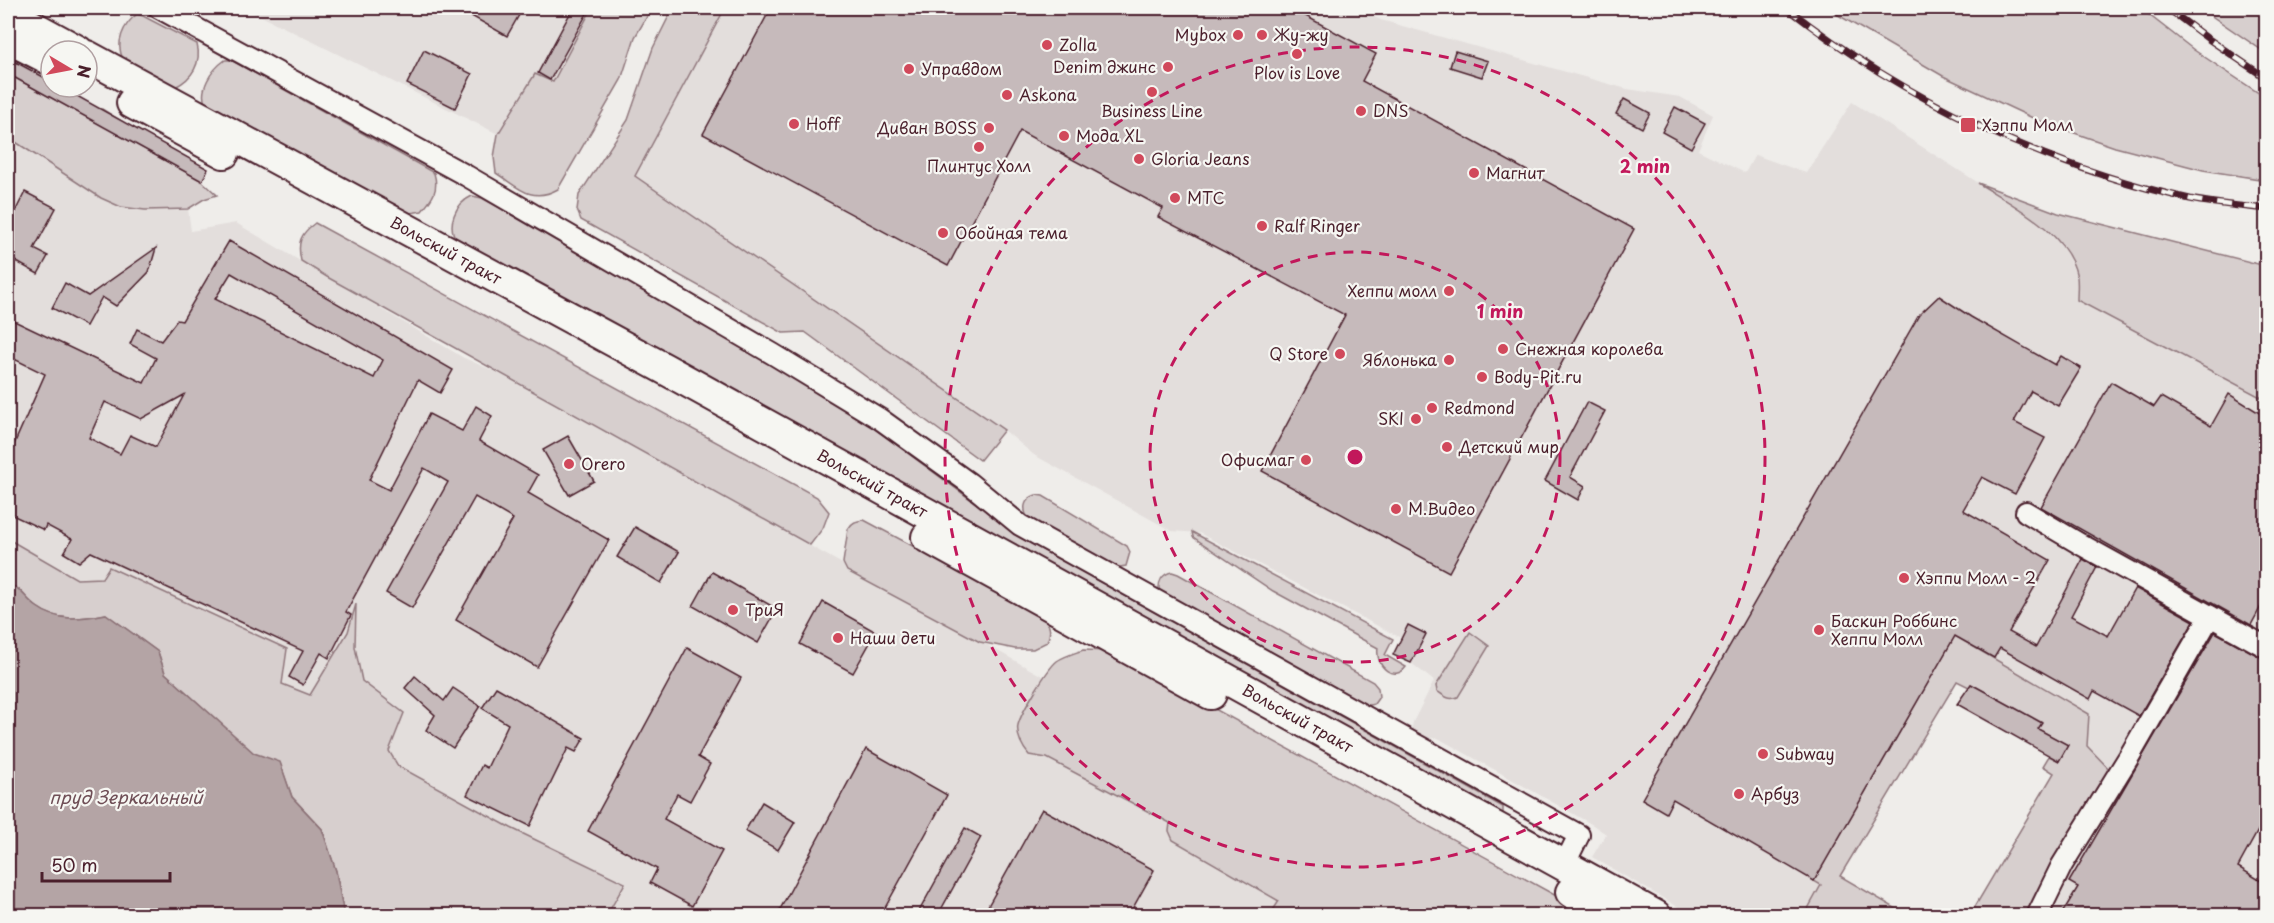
<svg xmlns="http://www.w3.org/2000/svg" width="2274" height="923" font-family="'Playpen Sans',sans-serif">
	<style>
		.built { fill: #e3dedc }
		.green { fill: #d7cfce; stroke: #90777c; stroke-width: 1.5 }
		.water { fill: #b4a4a5; stroke: #8a6f74; stroke-width: 1.5 }
		.building { fill: #c6babb; stroke: #4a1f2b; stroke-width: 1.5; fill-rule: evenodd }
		.lines { fill: none; stroke-linecap: round; stroke-linejoin: round }
		.street-casing { stroke: #4a1f2b; stroke-width: 24 }
		.primary-casing { stroke: #4a1f2b; stroke-width: 34 }
		.street { stroke: #f6f6f2; stroke-width: 20 }
		.primary { stroke: #f6f6f2; stroke-width: 30 }
		.rail-casing { stroke: #4a1f2b; stroke-width: 7 }
		.rail { stroke: #f6f6f2; stroke-width: 4.5; stroke-dasharray: 14; stroke-linecap: butt }
		.ring { fill: none; stroke: #c2185b; stroke-width: 3; stroke-dasharray: 10 8 }
		.poi-dot { fill: #d1495b; stroke: #f6f6f2; stroke-width: 2 }
		.labels { text-anchor: middle; stroke-width: 4.5; stroke-linejoin: round; paint-order: stroke }
		.poi-label { font-size: 16px; fill: #4a1f2b; stroke: #f6f6f2; text-anchor: start }
		.street-label { font-size: 16px; fill: #4a1f2b; stroke: #f6f6f2 }
		.water-label { font-size: 18px; font-style: italic; fill: #6f4e56; stroke: #f6f6f2 }
		.centre { fill: #c2185b; stroke: #f6f6f2; stroke-width: 3 }
		.ring-label { font-size: 18px; text-anchor: middle; font-weight: bold; fill: #c2185b; stroke: #f6f6f2; stroke-width: 4.5; stroke-linejoin: round; paint-order: stroke }
	</style>
	<rect width="100%" height="100%" fill="#efedea"/>
	<filter id="ink" filterUnits="userSpaceOnUse"><feTurbulence type="fractalNoise" baseFrequency=".0167" numOctaves="2"/><feDisplacementMap in="SourceGraphic" scale="12" xChannelSelector="R" yChannelSelector="G"/><feConvolveMatrix kernelMatrix="1 2 1 2 8 2 1 2 1" color-interpolation-filters="sRGB"/></filter>
	<g filter="url(#ink)">
		<g class="built">
			<path d="M245,8H592L552,82L535,75L498,134Z"/>
			<path d="M725,8H1359V10L1381,20L1627,89L1680,97L1713,115L1698,150L1745,173L1755,155L1806,173L1852,102L2024,212L2061,241L2077,276L2078,300L2266,400V915L2043,916L2110,770L2086,746L1955,636L1822,867L1832,915L1744,916L1740,913L1738,915H1692L1592,857L1606,834L1593,825L1438,738H1422L1411,732L1413,722L1434,681L1411,663L1393,655L1401,638L1199,533L1172,531L1034,455L1004,430L635,176Z"/>
			<path d="M8,137L121,207L145,210L188,209L191,231L236,223L464,358L512,379L1044,677L1018,725L1029,755L1047,758L1170,823L1169,831L1184,847L1279,901L1270,916L607,915L624,883L511,828L398,766L389,752L404,713L362,682L355,647V607L348,632L310,696L282,684L287,649L109,567L102,578L77,579L8,539Z"/>
		</g>
		<g class="green">
			<path d="M592,8H652L635,37L621,80L558,189C531,204 518,187 496,173L494,157L498,134L535,74L553,82Z"/>
			<path d="M673,8H725L635,176L1004,430L980,460L805,332L783,333L581,220L577,210L579,195L628,120L653,48Z"/>
			<path d="M1826,8H2140L2194,50L2266,98V180L2203,170L2115,147L2037,120L1943,76Z"/>
			<path d="M2200,8H2266V53Z"/>
			<path d="M137,14L143,16L197,44C202,63 192,79 175,87L123,59C115,43 123,25 137,14Z"/>
			<path d="M225,60H231L434,173C439,190 433,198 422,211L404,214L206,106C198,90 211,70 225,60Z"/>
			<path d="M8,74L94,121L102,109L123,122L117,134L202,181L217,195L204,199L188,209L145,210L121,207L101,198L8,137Z"/>
			<path d="M1978,183L2058,213L2266,266V400L2077,300C2077,293 2078,284 2077,277C2068,232 2014,206 1978,183Z"/>
			<path d="M472,196L482,198L762,353L852,412L1027,541L1503,807V814L1497,816L457,241C446,225 455,204 472,196Z"/>
			<path d="M315,223L817,497L829,512L823,528L810,545L327,277L301,261C297,243 300,234 315,223Z"/>
			<path d="M1036,495L1043,496L1127,546L1130,552L1126,566L1114,568L1028,519C1022,508 1024,499 1036,495Z"/>
			<path d="M864,520L1042,615C1050,625 1052,631 1047,642L1033,649H1015L980,642L847,571L843,563L848,529C852,522 856,521 864,520Z"/>
			<path d="M1192,532L1393,639L1385,655L1406,667C1395,682 1375,668 1378,648L1273,591L1193,537Z"/>
			<path d="M8,539L77,579L102,578L109,567L287,649L282,684L310,695L348,632L356,604L355,647L362,681L404,713L389,751L398,766L511,828L625,883L607,915H344L336,871L322,829L292,797L280,763L254,754L165,673L158,652L106,614C82,619 57,622 37,607C25,599 22,588 8,584Z"/>
			<path d="M1172,572L1178,574L1373,682L1378,688L1379,697L1374,704L1362,707L1159,592C1158,582 1162,574 1172,572Z"/>
			<path d="M1470,632L1489,646L1458,697C1449,701 1444,696 1437,691L1436,686Z"/>
			<path d="M1955,636L2089,714L2087,746L2110,770L2043,915H1970L2054,773L2043,766L2049,756L2059,761L2068,745L2038,729L2041,722L1971,684L1969,687L1957,681L1840,876L1907,915L1804,916L1821,885L1814,881Z"/>
			<path d="M1083,650L1109,651L1591,915H1270L1279,901L1173,840L1169,831L1170,823L1047,758L1029,755C1023,748 1016,736 1018,725C1021,713 1047,669 1057,661C1064,656 1075,653 1083,650Z"/>
		</g>
		<path class="water" d="M8,584C22,588 25,599 37,607C57,622 82,619 106,614L158,652L165,673L254,753L280,762L292,797L322,829L336,871L344,915H8Z"/>
		<g class="building">
			<path d="M457,8H523L507,36Z"/>
			<path d="M573,8H590L550,80L538,73Z"/>
			<path d="M771,8H1291L1376,54L1362,81L1634,229L1449,572L1262,471L1345,315L1158,217L1163,208L1020,131L948,266L703,134Z"/>
			<path d="M424,50L472,74L455,108L407,84Z"/>
			<path d="M1455,51L1488,61L1482,77L1450,67Z"/>
			<path d="M8,58L51,81V87H61L208,169L202,181L8,74Z"/>
			<path d="M1624,99L1650,113L1642,128L1616,114Z"/>
			<path d="M1675,107L1705,123L1691,148L1662,132Z"/>
			<path d="M25,192L56,208L34,249L48,256L38,274L8,257V226Z"/>
			<path d="M229,241L453,370L440,393L418,380L369,480L389,490L429,414L462,431L476,406L492,416L479,441L538,475L528,493L609,540L537,667L456,620L513,519L475,497L412,608L386,593L448,482L424,468L346,612L351,615L329,658L321,653L303,685L289,677L303,651L91,552L79,562L64,553L72,539L46,525L44,530L8,513V458L45,374L8,356V318L144,383L156,358L130,344L137,329L161,341L177,320L182,321ZM231,273L383,360L374,378L215,299ZM184,395L156,447L130,435L120,454L89,438L105,402L141,419Z"/>
			<path d="M156,248L149,272L116,306L102,297L86,326L52,308L65,283L88,296Z"/>
			<path d="M1939,296L1971,317L2055,365L2061,356L2081,368L2058,406L2031,391L2014,422L2045,438L2015,494L1982,477L1963,510L2050,560L2009,632L2036,647L2083,559L2097,567L2071,616L2108,636L2135,588L2194,621L2139,716L2094,691L2090,699L2000,648L1994,658L1955,636L1814,881L1673,799L1666,813L1642,799L1919,315Z"/>
			<path d="M2111,382L2154,407L2161,397L2211,426L2229,394L2266,417V597L2251,625L2041,507Z"/>
			<path d="M1587,402L1605,411L1570,477L1585,486L1578,500L1545,481Z"/>
			<path d="M568,436L594,481L569,495L543,450Z"/>
			<path d="M635,527L679,552L661,583L617,557Z"/>
			<path d="M712,572L777,609L758,643L693,606Z"/>
			<path d="M823,602L876,632L853,673L800,644Z"/>
			<path d="M1408,625L1426,634L1411,663L1393,655Z"/>
			<path d="M2215,632L2266,660V816L2238,867L2266,884V895L2261,905L2266,908V915H2061L2078,887L2069,882Z"/>
			<path d="M687,648L741,678L698,757L710,764L690,801L677,794L664,819L722,851L692,906L650,883L657,869L588,831Z"/>
			<path d="M415,676L444,701L453,688L480,706L453,748L426,730L435,715L405,688Z"/>
			<path d="M1971,684L2042,723L2038,729L2068,745L2059,761L1957,704Z"/>
			<path d="M496,687L584,738L576,752L568,748L530,826L467,795L482,765L487,768L508,724L482,708Z"/>
			<path d="M866,749L947,795L881,915H777Z"/>
			<path d="M762,802L795,822L778,850L745,831Z"/>
			<path d="M1042,809L1154,870L1129,915H983Z"/>
			<path d="M965,828L981,837L938,915H917Z"/>
		</g>
		<g class="lines">
			<g class="street-casing">
				<g id="street">
					<path d="M159,8L467,176L773,354L880,419L969,483L1020,525L1579,835L1564,865"/>
					<path d="M2026,512L2080,544L2210,616L2130,755L2062,865L2037,916"/>
					<path d="M2210,616L2266,647"/>
				</g>
			</g>
			<g class="primary-casing">
				<g id="primary">
					<path d="M8,13L78,51"/>
					<path d="M8,38L51,60"/>
					<path id="s1" d="M87,56L665,369L1656,916"/>
					<path d="M132,103L224,153"/>
					<path d="M927,537L1211,694"/>
					<path d="M1571,892L1612,916"/>
				</g>
			</g>
			<use href="#street" class="street"/>
			<use href="#primary" class="primary"/>
			<g class="rail-casing">
				<g id="rail">
					<path d="M1787,8C1904,99 2044,166 2190,199C2215,204 2241,206 2266,209"/>
					<path d="M2167,8L2207,38L2266,78"/>
				</g>
			</g>
			<use href="#rail" class="rail"/>
		</g>
	</g>
	<g class="ring">
		<circle cx="1355" cy="457" r="205"/>
		<circle cx="1355" cy="457" r="410"/>
	</g>
	<g class="poi-dot">
		<circle cx="1238" cy="35" r="6"/>
		<circle cx="1262" cy="35" r="6"/>
		<circle cx="1047" cy="45" r="6"/>
		<circle cx="1297" cy="54" r="6"/>
		<circle cx="1168" cy="67" r="6"/>
		<circle cx="909" cy="69" r="6"/>
		<circle cx="1152" cy="92" r="6"/>
		<circle cx="1007" cy="95" r="6"/>
		<circle cx="1361" cy="111" r="6"/>
		<circle cx="794" cy="124" r="6"/>
		<rect x="1960" y="117" width="16" height="16" rx="3"/>
		<circle cx="989" cy="128" r="6"/>
		<circle cx="1064" cy="136" r="6"/>
		<circle cx="979" cy="147" r="6"/>
		<circle cx="1139" cy="159" r="6"/>
		<circle cx="1474" cy="173" r="6"/>
		<circle cx="1175" cy="198" r="6"/>
		<circle cx="1262" cy="226" r="6"/>
		<circle cx="943" cy="233" r="6"/>
		<circle cx="1449" cy="291" r="6"/>
		<circle cx="1503" cy="349" r="6"/>
		<circle cx="1340" cy="354" r="6"/>
		<circle cx="1449" cy="360" r="6"/>
		<circle cx="1482" cy="377" r="6"/>
		<circle cx="1432" cy="408" r="6"/>
		<circle cx="1416" cy="419" r="6"/>
		<circle cx="1447" cy="447" r="6"/>
		<circle cx="1306" cy="460" r="6"/>
		<circle cx="569" cy="464" r="6"/>
		<circle cx="1396" cy="509" r="6"/>
		<circle cx="1904" cy="578" r="6"/>
		<circle cx="733" cy="610" r="6"/>
		<circle cx="1819" cy="630" r="6"/>
		<circle cx="838" cy="638" r="6"/>
		<circle cx="1763" cy="754" r="6"/>
		<circle cx="1739" cy="794" r="6"/>
	</g>
	<g class="labels">
		<g class="poi-label">
			<text x="1226" y="41" text-anchor="end">Mybox</text>
			<text x="1274" y="41">Жу-жу</text>
			<text x="1059" y="51">Zolla</text>
			<text x="1156" y="73" text-anchor="end">Denim джинс</text>
			<text x="921" y="75">Управдом</text>
			<text x="1297" y="79" text-anchor="middle">Plov is Love</text>
			<text x="1019" y="101">Askona</text>
			<text x="1152" y="117" text-anchor="middle">Business Line</text>
			<text x="1373" y="117">DNS</text>
			<text x="806" y="130">Hoff</text>
			<text x="1982" y="131">Хэппи Молл</text>
			<text x="977" y="134" text-anchor="end">Диван BOSS</text>
			<text x="1076" y="142">Мода XL</text>
			<text x="1151" y="165">Gloria Jeans</text>
			<text x="979" y="172" text-anchor="middle">Плинтус Холл</text>
			<text x="1486" y="179">Магнит</text>
			<text x="1187" y="204">МТС</text>
			<text x="1274" y="232">Ralf Ringer</text>
			<text x="955" y="239">Обойная тема</text>
			<text x="1437" y="297" text-anchor="end">Хеппи молл</text>
			<text x="1515" y="355">Снежная королева</text>
			<text x="1328" y="360" text-anchor="end">Q Store</text>
			<text x="1437" y="366" text-anchor="end">Яблонька</text>
			<text x="1494" y="383">Body-Pit.ru</text>
			<text x="1444" y="414">Redmond</text>
			<text x="1404" y="425" text-anchor="end">SKI</text>
			<text x="1459" y="453">Детский мир</text>
			<text x="1294" y="466" text-anchor="end">Офисмаг</text>
			<text x="581" y="470">Orero</text>
			<text x="1408" y="515">М.Видео</text>
			<text x="1916" y="584">Хэппи Молл - 2</text>
			<text x="745" y="616">ТриЯ</text>
			<text x="1831" y="627">Баскин Роббинс<tspan x="1831" dy="18">Хеппи Молл</tspan></text>
			<text x="850" y="644">Наши дети</text>
			<text x="1775" y="760">Subway</text>
			<text x="1751" y="800">Арбуз</text>
		</g>
		<g class="street-label">
			<text dy="6" stroke="none"><textPath href="#s1" startOffset="408">Вольский тракт</textPath></text>
			<text dy="6" stroke="none"><textPath href="#s1" startOffset="894">Вольский тракт</textPath></text>
			<text dy="6" stroke="none"><textPath href="#s1" startOffset="1380">Вольский тракт</textPath></text>
		</g>
		<g class="water-label">
			<text x="126" y="804">пруд Зеркальный</text>
		</g>
	</g>
	<circle cx="1355" cy="457" r="9" class="centre"/>
	<g class="ring-label">
		<text x="1645" y="173">2 min</text>
		<text x="1500" y="318">1 min</text>
	</g>
	<rect width="2274" height="923" fill="none" stroke="#f6f6f2" stroke-width="30"/>
	<rect x="15" y="15" width="2244" height="893" fill="none" stroke="#4a1f2b" stroke-width="2" filter="url(#ink)"/>
	<g transform="translate(69 69) rotate(100)"><circle r="28" fill="#f6f6f2" stroke="#b1a0a2" stroke-width="1.5"/>
	<path d="M0-4.5L10 22L0 15L-10 22Z" fill="#d1495b"/>
	<text y="-9" font-size="16" font-weight="bold" text-anchor="middle" fill="#4a1f2b">N</text>
	</g>
	<path d="M42 872v9h128v-9" fill="none" stroke="#4a1f2b" stroke-width="3"/>
	<text x="51" y="872" font-size="18" fill="#4a1f2b" stroke="#f6f6f2" stroke-width="4.5" paint-order="stroke">50 m</text>
</svg>
